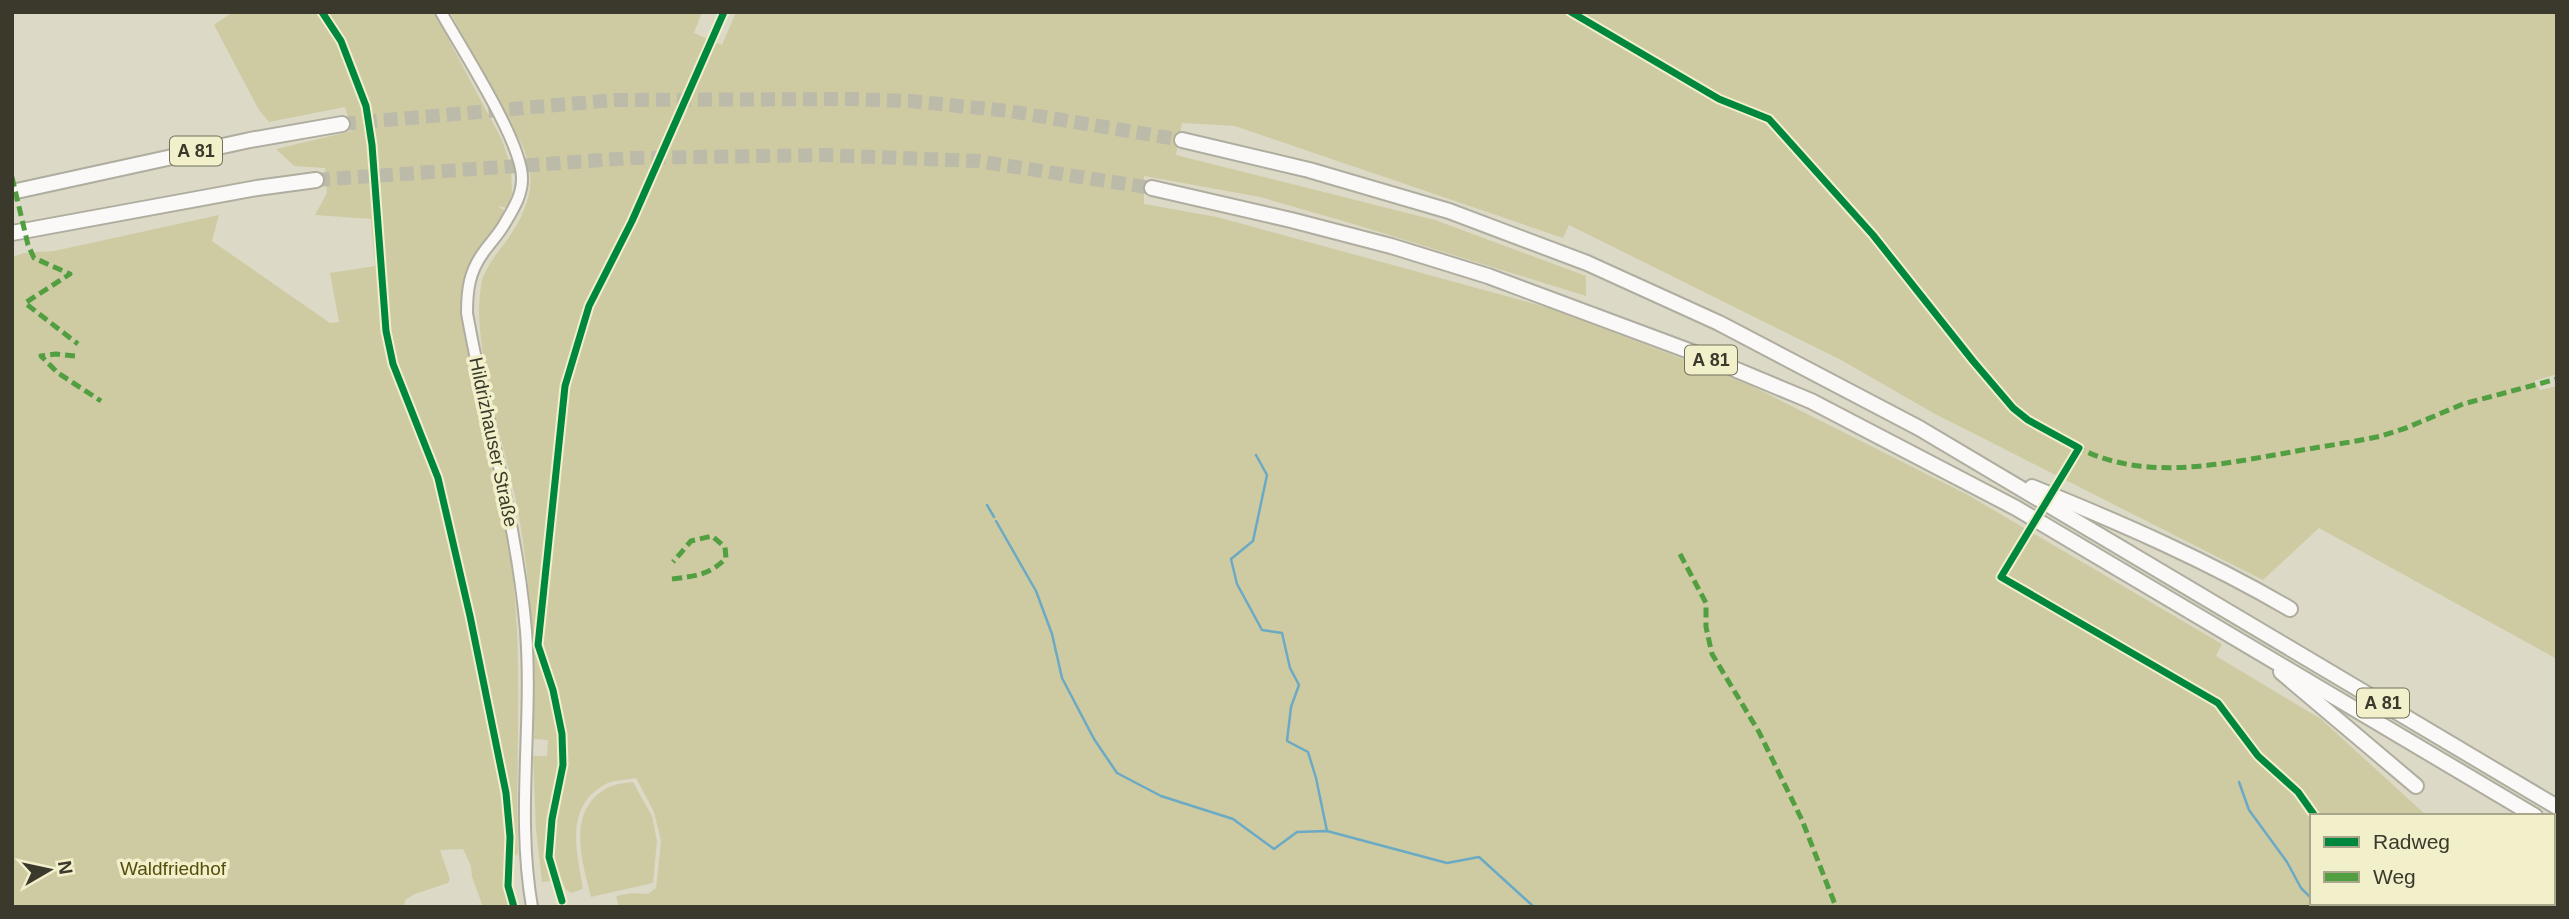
<svg xmlns="http://www.w3.org/2000/svg" width="2569" height="919" font-family="Helvetica,sans-serif">
	<style>
		.green { fill: #cecba3 }
		.lines { fill: none; stroke-linecap: round; stroke-linejoin: round }
		.stream { stroke: #6baac4; stroke-width: 2.5 }
		.highway-tunnel { stroke: #bcbaa8; stroke-width: 14; stroke-dasharray: 14 7; stroke-linecap: butt }
		.secondary-casing { stroke: #afad9f; stroke-width: 14 }
		.highway-casing { stroke: #afad9f; stroke-width: 18 }
		.secondary { stroke: #faf9f7; stroke-width: 10 }
		.highway { stroke: #faf9f7; stroke-width: 14 }
		.quiet { stroke: #529f41; stroke-width: 5; stroke-dasharray: 10 5; stroke-linecap: butt }
		.cycleway-casing { stroke: #f2efcb; stroke-width: 11 }
		.cycleway { stroke: #00873e; stroke-width: 7 }
		.labels { text-anchor: middle; stroke-width: 7; stroke-linejoin: round; paint-order: stroke }
		.shield { fill: #f2efcb; stroke: #71705b; stroke-width: 2 }
		.shield-label { font-size: 18px; font-weight: bold; fill: #3a392b }
		.street-label { font-size: 19px; fill: #3a392b; stroke: #f2efcb }
		.park-label { font-size: 19px; fill: #554e0a; stroke: #f2efcb }
	</style>
	<rect width="100%" height="100%" fill="#dcdac7"/>
	<g class="green">
		<path d="M230,12H434L502,140L511,167L512,193L507,208L498,206L505,211C488,240 464,267 462,301C460,331 470,361 477,390C489,447 503,504 511,562C524,659 515,757 518,854C498,861 507,891 510,907H483L472,877L471,866L463,849L440,850L450,879L448,883L415,894L405,900L404,907H12V257L24,253L54,251L219,215L212,241L330,323L339,322L330,273L375,266L371,219L315,215L327,193L325,168L294,166L276,149L352,131L345,107L269,122L259,110L214,25L230,14Z"/>
		<path d="M450,12H702L694,33L722,45L736,12H2557V374L2534,381L2540,390L2557,386V659L2319,528L2263,580L1935,414L1841,360L1569,225L1563,238L1235,126L1182,123L1176,155L1435,220L1586,276V296L1350,223L1260,197L1144,176V204L1217,217L1550,308L1750,385L1968,495L2222,644L2216,656L2321,719L2427,816H2312V903H2471L2473,907H619L616,896L632,893L648,894L656,888L661,841L654,812L636,778C626,780 612,780 604,785C564,808 577,852 583,889L571,893L566,890L560,876L551,881L542,882L536,830L533,756H547L548,740L534,739C534,662 532,587 518,511C505,446 481,378 479,312C479,303 480,290 482,280C486,268 496,254 504,244C529,210 540,180 520,141Z"/>
		<path d="M633,782L652,816L657,841L653,883L591,897C582,860 566,811 607,788C614,784 625,783 633,782Z"/>
	</g>
	<g class="lines">
		<g class="stream">
			<path d="M1256,455L1267,475L1253,541L1231,559L1237,584L1262,630L1282,633L1290,668L1299,685L1291,707L1287,741L1308,752L1316,778L1327,831"/>
			<path d="M987,505L994,517"/>
			<path d="M996,521L1036,591L1052,634L1062,678L1094,739L1117,773L1161,796L1233,819L1274,849L1297,832L1327,831L1447,863L1479,857L1534,907"/>
			<path d="M2239,782L2249,810L2287,862L2301,888L2312,899"/>
			<path d="M2316,903L2317,907"/>
		</g>
		<g class="highway-tunnel">
			<path d="M342,124L614,100L851,99L910,101L1009,111L1182,140"/>
			<path d="M316,180L632,158L824,155L977,161L1152,188"/>
		</g>
		<g class="secondary-casing">
			<path id="secondary" d="M441,12C461,48 523,143 522,179C522,196 513,209 505,223C499,234 490,243 483,253C469,272 467,291 467,313C486,420 517,523 526,631C533,724 516,815 532,907"/>
		</g>
		<g class="highway-casing">
			<g id="highway">
				<path d="M1182,140L1309,170L1449,211L1587,263L1719,323L1919,428L2557,807"/>
				<path d="M1152,188L1291,220L1391,246L1488,276L1708,358L1811,401L2016,508L2535,816"/>
				<path d="M12,192L250,140L342,124"/>
				<path d="M12,233L257,188L316,180"/>
				<path d="M2032,487C2121,523 2208,561 2290,609"/>
				<path d="M2281,672L2416,786"/>
				<path d="M2553,826L2557,828"/>
			</g>
		</g>
		<use href="#secondary" class="secondary"/>
		<use href="#highway" class="highway"/>
		<g class="quiet">
			<path d="M12,177L28,245L34,258L70,274L25,303L78,344"/>
			<path d="M75,356L56,354L41,356L58,373L101,401"/>
			<path d="M2075,446C2141,482 2216,465 2286,453C2317,447 2349,443 2381,436L2406,428L2463,404L2557,379"/>
			<path d="M1680,554L1706,603V627L1712,654L1759,732L1802,820L1836,907"/>
			<path d="M672,579C695,576 710,575 726,558L725,547L712,536L691,541L673,562"/>
			<path d="M2369,903L2371,907"/>
			<path d="M233,907V905"/>
		</g>
		<g class="cycleway-casing">
			<g id="cycleway">
				<path d="M322,12L341,41L366,106L372,145L386,331L393,364L438,478L470,616L506,793L510,837L508,886L514,907"/>
				<path d="M1571,12L1719,99L1769,119L1873,235L1973,361L2013,408L2028,420L2079,448L2001,577L2218,703L2258,756L2298,792L2315,816"/>
				<path d="M562,901L549,857L552,819L563,765L562,734L553,690L538,645L565,386L589,306L632,221L724,12"/>
			</g>
		</g>
		<use href="#cycleway" class="cycleway"/>
	</g>
	<g class="labels">
		<g class="shield">
			<rect x="170" y="136.5" width="52" height="29" rx="5"/>
			<rect x="1685" y="345.5" width="52" height="29" rx="5"/>
			<rect x="2357" y="688.5" width="52" height="29" rx="5"/>
		</g>
		<g class="shield-label">
			<text x="196" y="157">A 81</text>
			<text x="1711" y="366">A 81</text>
			<text x="2383" y="709">A 81</text>
		</g>
		<g class="street-label">
			<text transform="translate(494 442) rotate(78)" y="7">Hildrizhauser Straße</text>
		</g>
		<g class="park-label">
			<text x="173" y="875">Waldfriedhof</text>
		</g>
	</g>
	<rect width="2569" height="919" fill="none" stroke="#3a392b" stroke-width="28"/>
	<rect x="2310" y="814" width="245" height="91" fill="#f2efcb" stroke="#a8a68b" stroke-width="2"/>
	<rect x="2324" y="837" width="35" height="10" fill="#00873e" stroke="#a8a68b" stroke-width="2"/>
	<text x="2373" y="849" font-size="21" fill="#3a392b">Radweg</text>
	<rect x="2324" y="872" width="35" height="10" fill="#529f41" stroke="#a8a68b" stroke-width="2"/>
	<text x="2373" y="884" font-size="21" fill="#3a392b">Weg</text>
	<g transform="translate(49 870) rotate(81)" stroke="#f2efcb" stroke-width="5" paint-order="stroke">
	<path d="M0-5L12 26L0 18L-12 26Z" fill="#3a392b"/>
	<text y="-10" font-size="19" font-weight="bold" text-anchor="middle" fill="#3a392b">N</text>
	</g>
</svg>
